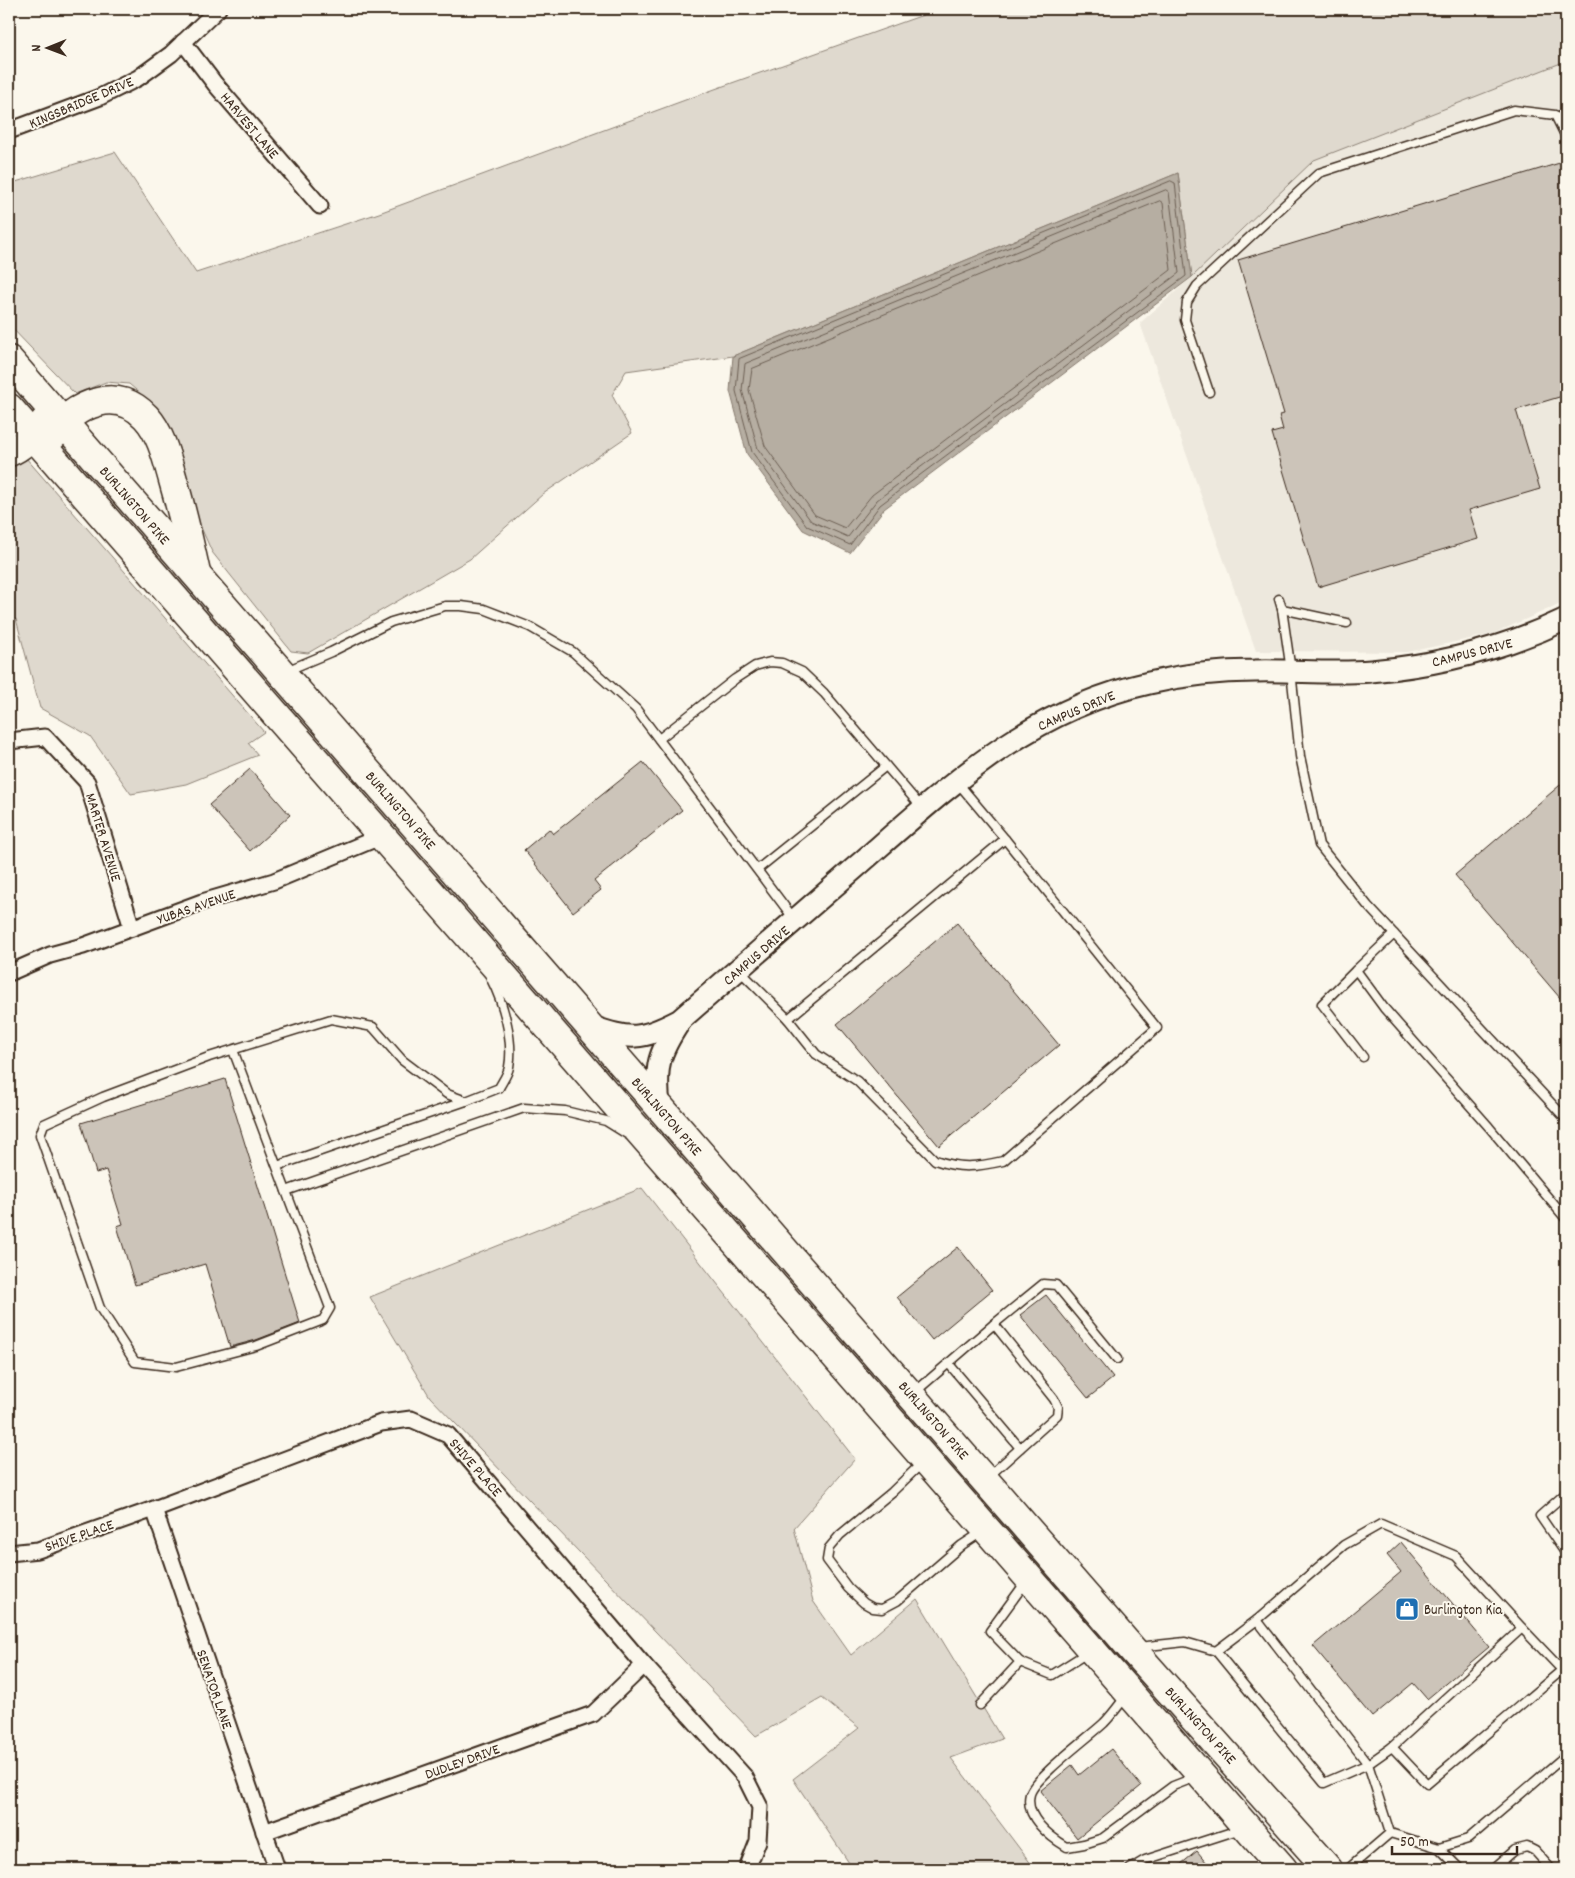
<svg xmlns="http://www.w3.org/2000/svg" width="1575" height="1878" font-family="Dekko,sans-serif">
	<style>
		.built { fill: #ede8dd }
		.green { fill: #dfd9ce; stroke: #8d8276 }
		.water { fill: #b6aea2; stroke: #85796d }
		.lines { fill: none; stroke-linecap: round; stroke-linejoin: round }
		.shore { stroke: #6c5f53; stroke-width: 1 }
		.building { fill: #ccc4b9; stroke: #3b2a1e }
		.lane-casing { stroke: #3b2a1e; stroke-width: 11 }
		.street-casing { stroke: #3b2a1e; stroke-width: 19 }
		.secondary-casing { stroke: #3b2a1e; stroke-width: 25 }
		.highway-casing { stroke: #3b2a1e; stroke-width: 31 }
		.lane { stroke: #fbf7ec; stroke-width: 8 }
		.street { stroke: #fbf7ec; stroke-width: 15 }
		.secondary { stroke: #fbf7ec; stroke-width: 21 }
		.highway { stroke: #fbf7ec; stroke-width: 28 }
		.labels { text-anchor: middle; stroke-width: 4; stroke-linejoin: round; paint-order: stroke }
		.street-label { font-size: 15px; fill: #3b2a1e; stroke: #fbf7ec }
		.poi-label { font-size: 15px; fill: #3b2a1e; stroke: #fbf7ec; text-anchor: start }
	</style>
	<rect width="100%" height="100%" fill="#fbf7ec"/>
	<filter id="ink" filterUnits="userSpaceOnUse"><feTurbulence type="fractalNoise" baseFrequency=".02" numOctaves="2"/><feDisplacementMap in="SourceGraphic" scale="10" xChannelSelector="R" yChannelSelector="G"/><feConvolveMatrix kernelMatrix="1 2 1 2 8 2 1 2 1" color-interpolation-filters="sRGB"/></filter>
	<g filter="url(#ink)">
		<path class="built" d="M1566,36V601L1493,634L1408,652L1256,651L1140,323L1192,277L1178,173Z"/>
		<g class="green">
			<path d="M940,9H1566V61L1314,160L1192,277L1178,173L733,356L626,371L612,395L632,433L543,494L470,559L308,653L291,651L212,552L195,514L157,408L129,384L106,382L75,394L9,325V184L115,152L196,273L379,213L715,89Z"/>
			<path d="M26,458L264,732L248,743L258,755L186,784L131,794L90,736L40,708L16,619L9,621V464Z"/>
			<path d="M642,1188L855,1459L794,1528L813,1601L851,1655L917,1599L1002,1739L951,1758L1035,1869H853L793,1779L859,1728L822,1698L756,1736L430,1397L370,1297Z"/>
		</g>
		<path class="water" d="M1178,173L1192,277L884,509L850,553L803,530L747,454L730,391L733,356Z"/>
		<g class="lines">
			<g class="shore">
				<path d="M1171,181L1175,183L1186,276L880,505L850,545L807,526L752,452L736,391L739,359Z"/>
				<path d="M1166,190L1169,192L1179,273L877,500L848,537L811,521L758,449L742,390L745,364Z"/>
				<path d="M1160,201L1163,203L1171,270L872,495L845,528L815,515L765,446L749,390L752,369Z"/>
			</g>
		</g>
		<g class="building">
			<path d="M1563,162L1566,172V395L1516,410L1540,489L1469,510L1478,539L1318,587L1272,433L1283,430L1279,415L1284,414L1238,260Z"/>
			<path d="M643,762L682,810L594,881L601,890L573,912L524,850L549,829L553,834Z"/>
			<path d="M250,769L290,815L250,851L209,805Z"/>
			<path d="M1566,780V1005L1455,875Z"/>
			<path d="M957,923L1059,1045L939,1146L837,1024Z"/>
			<path d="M225,1079L300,1323L256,1340L230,1347L205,1264L135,1285L117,1226L123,1224L106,1170L96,1173L81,1123Z"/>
			<path d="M958,1247L992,1290L932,1340L897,1297Z"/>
			<path d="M1046,1295L1113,1378L1088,1398L1020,1315Z"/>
			<path d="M1401,1542L1489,1647L1427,1699L1413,1683L1372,1717L1313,1646L1401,1572L1387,1555Z"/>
			<path d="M1111,1749L1141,1786L1077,1838L1040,1791L1072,1765L1079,1775Z"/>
			<path d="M1197,1851L1212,1869H1175Z"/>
		</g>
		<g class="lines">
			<g class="lane-casing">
				<g id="lane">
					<path d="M1209,392L1185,320L1187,302L1197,286L1319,173L1514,110L1555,115L1566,137"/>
					<path d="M1279,599L1282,609L1291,671L1300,756L1319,845L1368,906L1566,1119"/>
					<path d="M1282,609L1347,623"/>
					<path d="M286,671L331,652L391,622L445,606H461L484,609L530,627L573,652L636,709L794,919"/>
					<path d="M659,739L735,679L755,666L770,662L782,663L802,672L824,693L922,808"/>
					<path d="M758,869L886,766"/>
					<path d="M1394,934L1356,970L1384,1008L1489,1127L1566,1219"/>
					<path d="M1356,970L1322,1004L1363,1057"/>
					<path d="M740,971L788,1019L1005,839L958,783"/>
					<path d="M491,979C503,1002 514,1040 509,1067C508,1074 502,1082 499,1088L466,1101L447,1094L402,1060L373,1027L331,1019L209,1057L103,1097L44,1124L40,1135L100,1308L135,1362L176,1367L256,1346L323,1320L330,1308L286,1191L524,1108L565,1111L606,1121L627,1134"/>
					<path d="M788,1019L816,1054L857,1081L935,1160C960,1169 977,1167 1003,1161L1157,1028L1005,839"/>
					<path d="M233,1050L286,1191"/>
					<path d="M277,1166L466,1101"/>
					<path d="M949,1364L1020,1448"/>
					<path d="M915,1392L994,1324"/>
					<path d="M922,1463L892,1492L840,1535L829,1548L827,1560L848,1588L864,1603L873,1608L882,1609L897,1601L962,1545L982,1532"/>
					<path d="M989,1476L1057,1415L1058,1407L1054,1399L994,1324L1043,1284L1056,1285L1117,1359"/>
					<path d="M1566,1493L1540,1516L1566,1554"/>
					<path d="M1138,1647L1185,1642L1216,1651L1257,1620L1344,1545L1381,1524L1456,1556L1522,1628L1392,1747L1368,1764L1390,1833L1348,1869"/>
					<path d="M1216,1651L1324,1783L1368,1764L1257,1620"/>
					<path d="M1020,1662L1052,1675L1087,1653"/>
					<path d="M1126,1696C1119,1705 1112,1715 1104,1723C1088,1738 1035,1777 1030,1794C1024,1817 1050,1837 1067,1847L1084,1844L1103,1838L1173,1786L1196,1777"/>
					<path d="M980,1705L1020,1662L990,1631L1025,1583"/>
					<path d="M1392,1747L1427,1784L1562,1670L1522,1628"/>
					<path d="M1390,1833L1439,1848L1468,1839L1566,1755"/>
					<path d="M1439,1848L1460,1869"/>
					<path d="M1130,1869L1145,1860L1241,1829"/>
					<path d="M1493,1869L1515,1850L1527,1847L1535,1851L1551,1869"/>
				</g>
			</g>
			<g class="street-casing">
				<g id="street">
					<path d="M183,42L215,84L320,206"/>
					<path d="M9,131L100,97L138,78L171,54L218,9"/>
					<path d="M9,741L45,737L87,782L132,928"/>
					<path d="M9,973L50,955L83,946L202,902L274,881L382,836"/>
					<path d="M154,1509L277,1869"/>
					<path d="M9,1553L38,1550L154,1509L381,1423L411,1419L448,1435L644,1665L745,1777L760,1807L758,1841L747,1869"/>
					<path d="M264,1832L593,1714L644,1665"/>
				</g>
			</g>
			<g class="secondary-casing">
				<g id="secondary">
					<path d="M589,1026C631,1040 640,1041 680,1020C739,969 798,918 856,867C947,788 1027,710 1149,683C1183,675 1220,671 1255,671C1293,670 1333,674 1371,671C1441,665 1503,649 1566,619"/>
					<path d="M659,1106C655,1066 658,1054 680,1021"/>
				</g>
			</g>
			<g class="highway-casing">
				<g id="highway">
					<path d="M9,360L1131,1648L1328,1869"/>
					<path d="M9,408C434,895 857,1383 1283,1869"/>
					<path d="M53,436C63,419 79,407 98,402C116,397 133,403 146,417C161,433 167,459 173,480C182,511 189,541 196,573"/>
					<path d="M9,452C24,446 35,434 45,421"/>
				</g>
			</g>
			<use href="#lane" class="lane"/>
			<use href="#street" class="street"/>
			<use href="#secondary" class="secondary"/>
			<use href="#highway" class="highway"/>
		</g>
	</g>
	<defs>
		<g id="shop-square" transform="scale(1.25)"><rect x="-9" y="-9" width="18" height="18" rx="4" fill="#1f6fb2" stroke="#fbf7ec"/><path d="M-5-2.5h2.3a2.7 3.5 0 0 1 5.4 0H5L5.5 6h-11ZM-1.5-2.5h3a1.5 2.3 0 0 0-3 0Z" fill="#fff"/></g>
	</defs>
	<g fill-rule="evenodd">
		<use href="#shop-square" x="1407" y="1609"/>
	</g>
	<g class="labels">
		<g class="street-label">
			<text transform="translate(81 102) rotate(-23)" y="5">KINGSBRIDGE DRIVE</text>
			<text transform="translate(250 125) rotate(50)" y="5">HARVEST LANE</text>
			<text transform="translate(135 505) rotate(49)" y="5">BURLINGTON PIKE</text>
			<text transform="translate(1472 652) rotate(-14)" y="5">CAMPUS DRIVE</text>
			<text transform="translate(1076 710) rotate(-23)" y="5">CAMPUS DRIVE</text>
			<text transform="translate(401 810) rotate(49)" y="5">BURLINGTON PIKE</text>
			<text transform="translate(104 837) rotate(73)" y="5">MARTER AVENUE</text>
			<text transform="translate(196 906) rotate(-19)" y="5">YUBAS AVENUE</text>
			<text transform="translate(756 955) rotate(-41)" y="5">CAMPUS DRIVE</text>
			<text transform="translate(667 1116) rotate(49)" y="5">BURLINGTON PIKE</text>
			<text transform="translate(934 1420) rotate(49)" y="5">BURLINGTON PIKE</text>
			<text transform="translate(476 1467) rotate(49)" y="5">SHIVE PLACE</text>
			<text transform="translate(79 1535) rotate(-19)" y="5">SHIVE PLACE</text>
			<text transform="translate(215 1689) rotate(71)" y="5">SENATOR LANE</text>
			<text transform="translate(1201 1725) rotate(48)" y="5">BURLINGTON PIKE</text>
			<text transform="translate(462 1761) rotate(-20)" y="5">DUDLEY DRIVE</text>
		</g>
		<g class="poi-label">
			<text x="1424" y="1614">Burlington Kia</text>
		</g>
	</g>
	<rect width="1575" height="1878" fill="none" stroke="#fbf7ec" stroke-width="30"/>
	<rect x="15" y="15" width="1545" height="1848" fill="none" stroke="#3b2a1e" stroke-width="2" filter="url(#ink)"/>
	<g transform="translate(48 48) rotate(269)" stroke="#fbf7ec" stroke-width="4" paint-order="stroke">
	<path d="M0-4L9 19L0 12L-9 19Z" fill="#3b2a1e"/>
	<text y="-8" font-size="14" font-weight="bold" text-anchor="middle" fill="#3b2a1e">N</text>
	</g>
	<path d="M1392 1846v8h125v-8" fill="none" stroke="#3b2a1e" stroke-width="2.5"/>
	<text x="1400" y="1846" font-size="15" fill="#3b2a1e" stroke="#fbf7ec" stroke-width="4" paint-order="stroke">50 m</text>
</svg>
